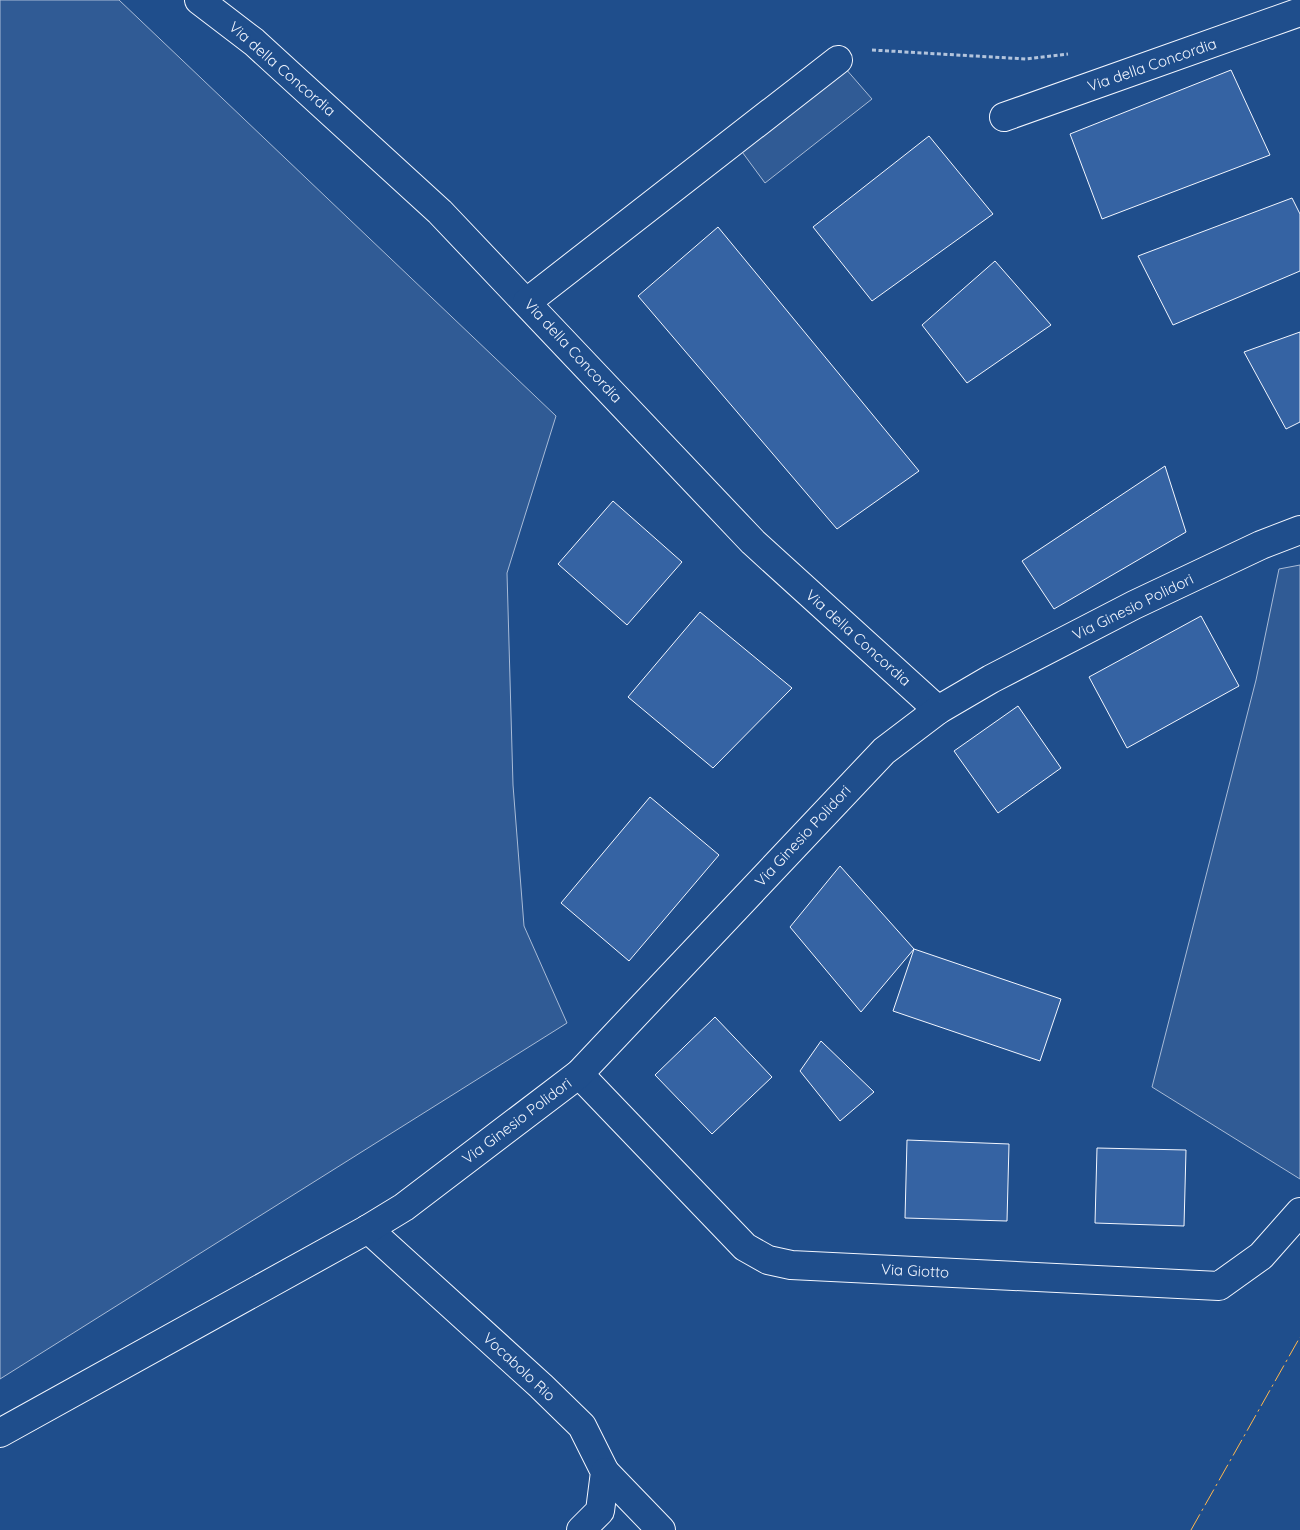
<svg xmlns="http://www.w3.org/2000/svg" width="1300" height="1530" font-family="Quicksand,sans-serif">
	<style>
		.built { fill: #305b95; stroke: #a8bbd7 }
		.building { fill: #3563a3; stroke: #f2f6ff }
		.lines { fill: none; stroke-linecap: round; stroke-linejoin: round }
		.minor-casing { stroke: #f2f6ff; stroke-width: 30 }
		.path { stroke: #b3c4dc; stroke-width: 3; stroke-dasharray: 4 2.5; stroke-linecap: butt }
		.minor { stroke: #1f4e8c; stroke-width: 28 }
		.power { stroke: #ffb74d; stroke-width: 1; stroke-dasharray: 18 4 2.5 4; stroke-linecap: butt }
		.labels { text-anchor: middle; stroke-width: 4; stroke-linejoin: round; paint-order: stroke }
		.street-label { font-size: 15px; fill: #f2f6ff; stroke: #1f4e8c }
	</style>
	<rect width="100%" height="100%" fill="#1f4e8c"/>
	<g class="built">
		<path d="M0,0H119L556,416L507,573L513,785L524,926L567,1023L0,1379Z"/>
		<path d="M838,60L872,99L765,183L734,141Z"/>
		<path d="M1300,565V1179L1152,1087L1256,680L1279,569Z"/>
	</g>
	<g class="building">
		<path d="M1231,70L1270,155L1102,219L1070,134Z"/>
		<path d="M929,136L993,214L872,301L813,227Z"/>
		<path d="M1292,198L1300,214V271L1173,325L1138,256Z"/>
		<path d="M718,227L919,471L837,529L638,296Z"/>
		<path d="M995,261L1051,325L967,383L922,325Z"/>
		<path d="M1300,332V422L1286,429L1244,352Z"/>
		<path d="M1165,466L1186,532L1054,609L1022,561Z"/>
		<path d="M613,501L682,562L627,625L558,564Z"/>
		<path d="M700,612L792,688L713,768L628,697Z"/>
		<path d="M1201,616L1239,686L1127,748L1089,677Z"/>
		<path d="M1018,706L1061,768L998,813L954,751Z"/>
		<path d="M650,797L719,855L629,961L561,903Z"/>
		<path d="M840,866L914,949L861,1012L790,927Z"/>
		<path d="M914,949L1061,999L1040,1061L893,1011Z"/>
		<path d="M715,1017L772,1077L712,1134L655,1075Z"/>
		<path d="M821,1041L874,1092L840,1121L800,1071Z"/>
		<path d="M907,1140L1009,1144L1007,1221L905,1218Z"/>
		<path d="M1097,1148L1186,1150L1184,1226L1095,1223Z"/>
	</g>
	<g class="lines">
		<g class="minor-casing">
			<g id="minor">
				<path d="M199,0L254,42L440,212L753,542L938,710"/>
				<path d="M1004,117L1300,12"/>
				<path d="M527,302L838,60"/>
				<path d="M579,1074L745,1247L768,1260L791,1265L1219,1286L1261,1256L1300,1212"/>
				<path d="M368,1229L541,1386L582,1426L605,1472L600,1511L581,1530"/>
				<path d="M0,1433L368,1229L404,1207L579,1074L884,751L938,710L991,679L1134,605L1261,545L1300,530"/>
				<path d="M605,1472L661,1530"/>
			</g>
		</g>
		<path class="path" d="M872,50L1026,59L1068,54"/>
		<use href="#minor" class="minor"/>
		<path class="power" d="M1191,1530L1300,1337"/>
	</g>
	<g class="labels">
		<g class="street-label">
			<text transform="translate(1152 65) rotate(-19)" y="5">Via della Concordia</text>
			<text transform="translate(282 69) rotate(41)" y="5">Via della Concordia</text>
			<text transform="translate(573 351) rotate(47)" y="5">Via della Concordia</text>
			<text transform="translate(1133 607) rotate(-26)" y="5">Via Ginesio Polidori</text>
			<text transform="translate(858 638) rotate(42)" y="5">Via della Concordia</text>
			<text transform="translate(803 836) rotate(-47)" y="5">Via Ginesio Polidori</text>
			<text transform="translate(517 1121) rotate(-37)" y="5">Via Ginesio Polidori</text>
			<text transform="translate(915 1271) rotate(3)" y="5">Via Giotto</text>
			<text transform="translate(519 1367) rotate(43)" y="5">Vocabolo Rio</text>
		</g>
	</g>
</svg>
